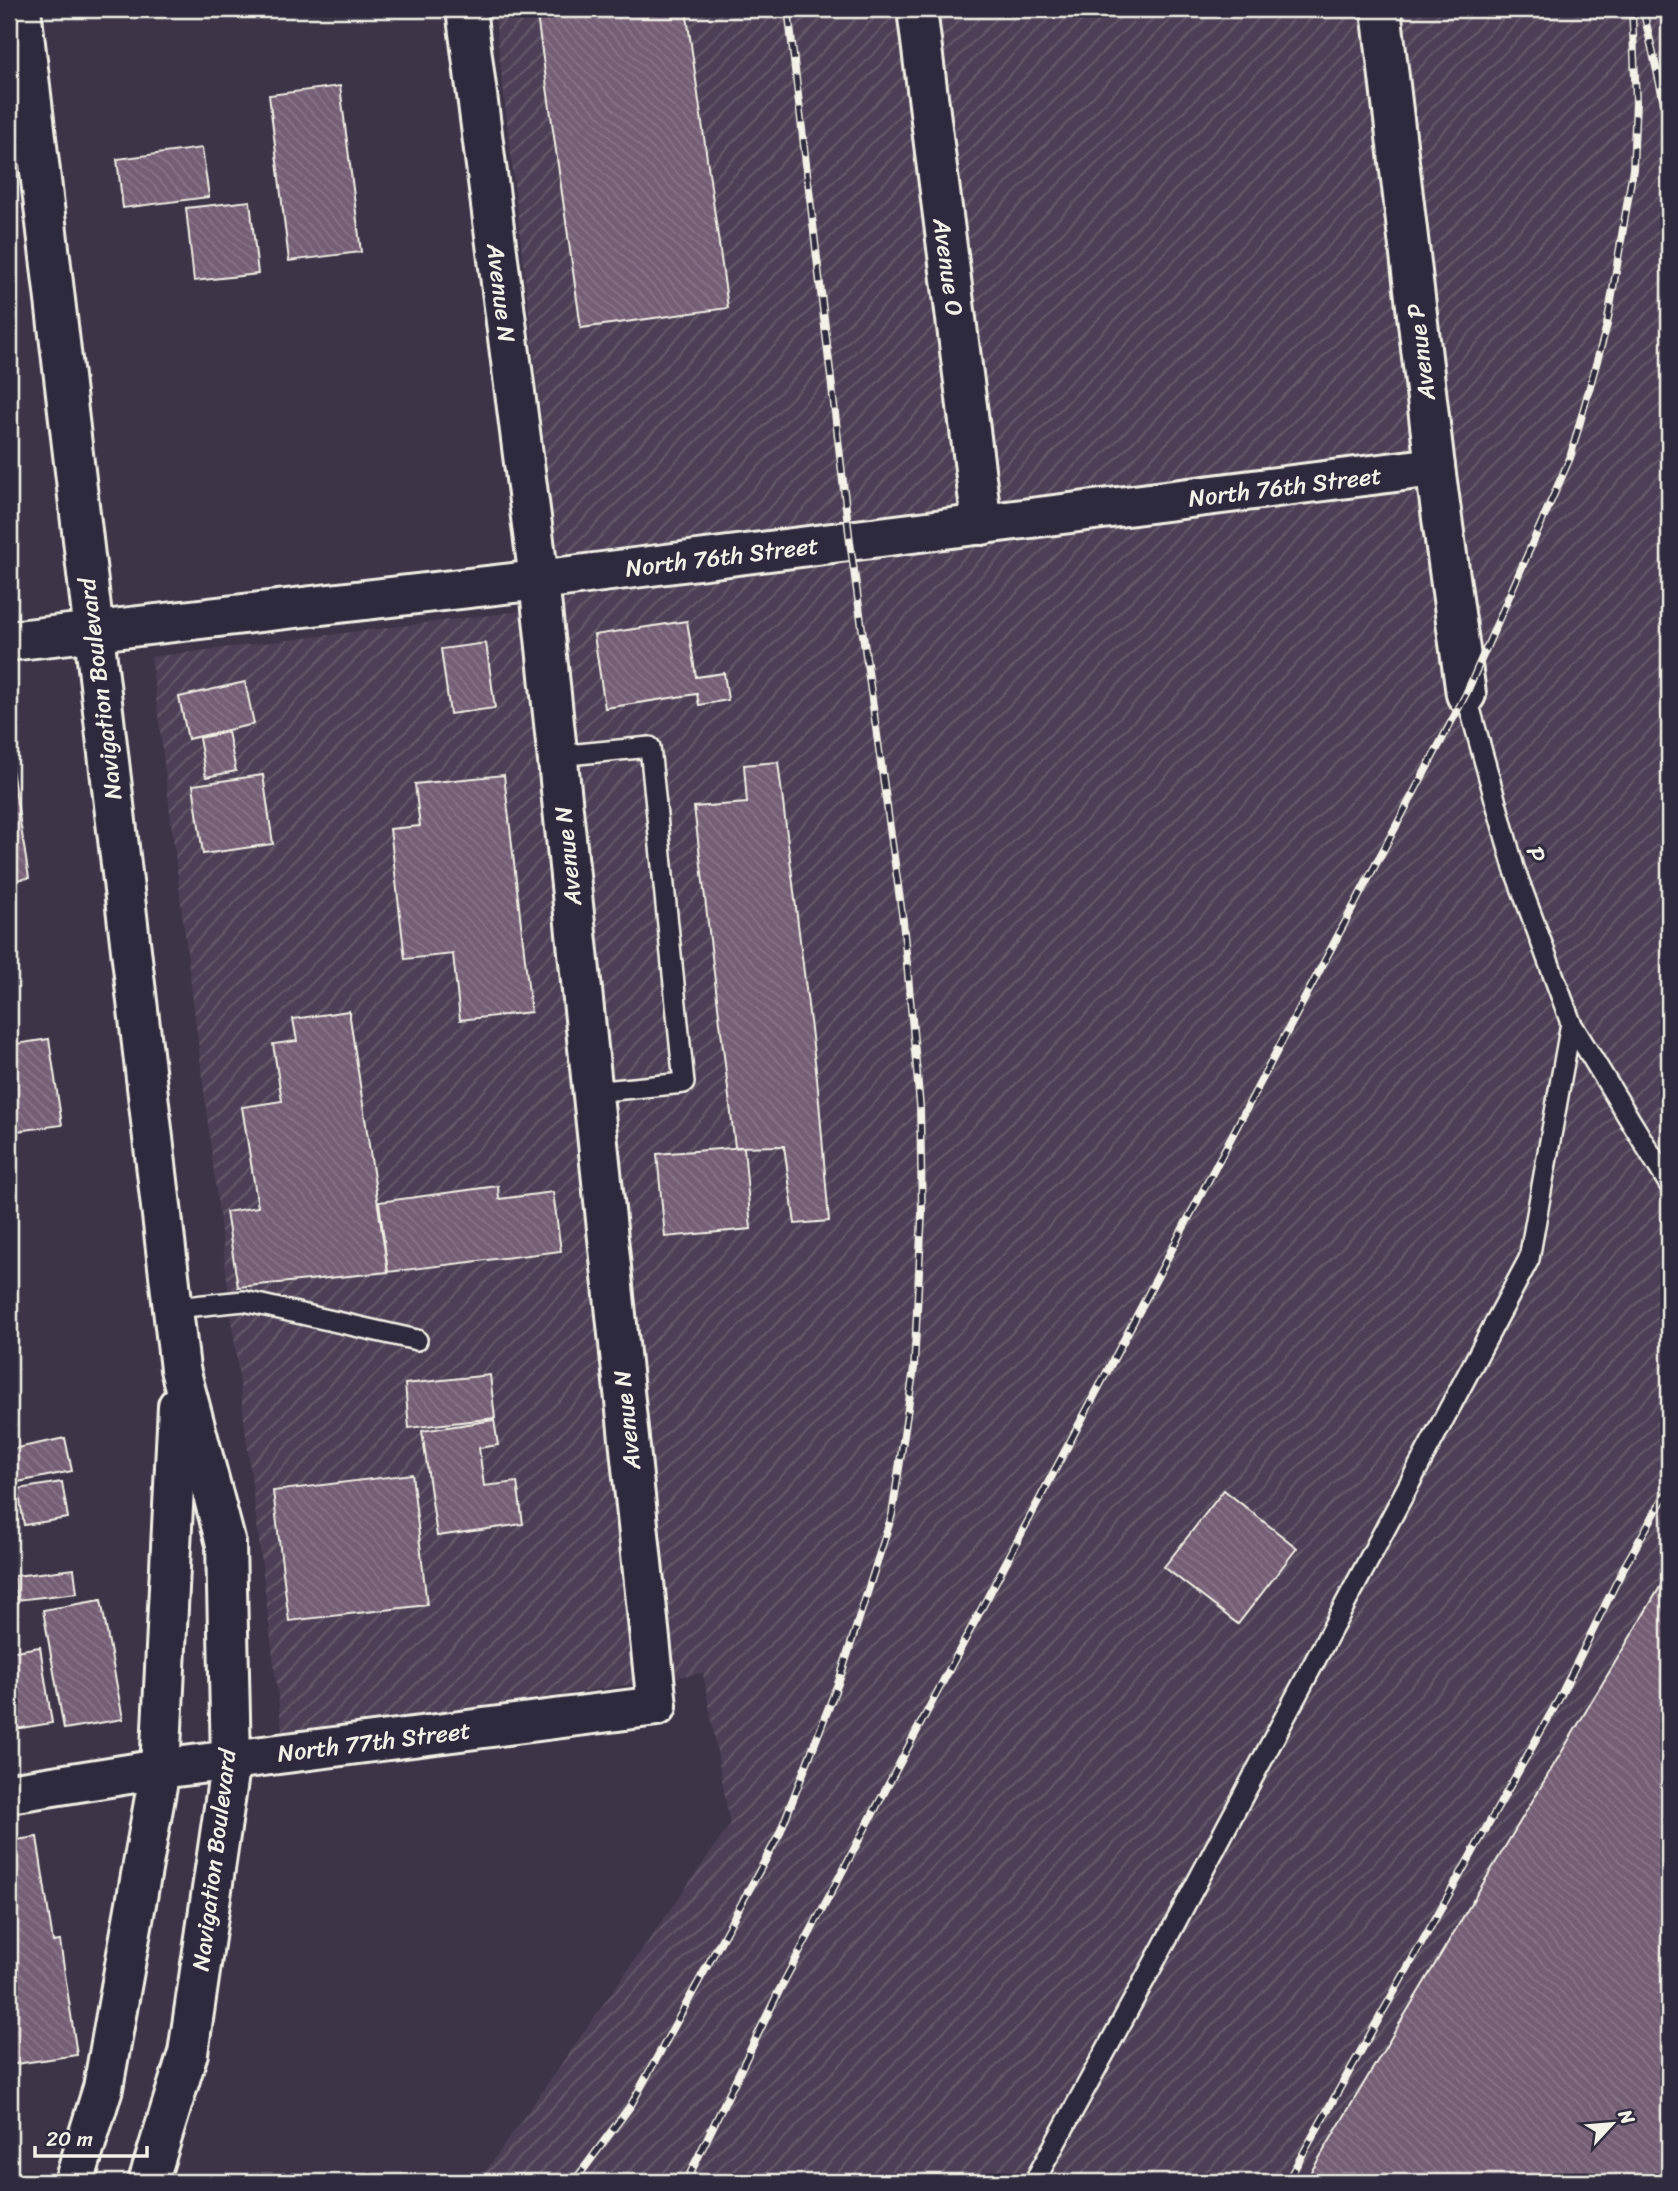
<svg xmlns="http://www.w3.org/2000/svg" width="1678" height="2191" font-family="Sriracha,sans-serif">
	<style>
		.industrial { fill: url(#industrial-furrows) }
		.building { fill: url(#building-back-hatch); stroke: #f4f1e8; stroke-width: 2 }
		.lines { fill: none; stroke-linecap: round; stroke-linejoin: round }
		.service-casing { stroke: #f4f1e8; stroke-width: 24 }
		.minor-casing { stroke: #f4f1e8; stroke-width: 44 }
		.primary-casing { stroke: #f4f1e8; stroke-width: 44 }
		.service { stroke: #2f2a3d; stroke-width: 19 }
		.minor { stroke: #2f2a3d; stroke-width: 38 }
		.primary { stroke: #2f2a3d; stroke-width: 38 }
		.rail-casing { stroke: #f4f1e8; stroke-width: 8 }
		.rail { stroke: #2f2a3d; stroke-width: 5; stroke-dasharray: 16; stroke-linecap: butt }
		.labels { text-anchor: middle; stroke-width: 6; stroke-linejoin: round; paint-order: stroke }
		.street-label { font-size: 24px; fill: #f4f1e8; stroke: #2f2a3d }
	</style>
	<defs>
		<pattern id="industrial-furrows" width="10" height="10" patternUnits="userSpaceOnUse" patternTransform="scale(1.75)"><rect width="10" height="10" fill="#4e4156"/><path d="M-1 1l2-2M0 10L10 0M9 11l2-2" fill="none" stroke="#685d6e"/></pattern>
		<pattern id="building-back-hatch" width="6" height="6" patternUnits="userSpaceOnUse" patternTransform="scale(1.75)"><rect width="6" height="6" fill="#745e75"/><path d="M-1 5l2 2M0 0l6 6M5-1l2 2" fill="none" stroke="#887689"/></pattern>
	</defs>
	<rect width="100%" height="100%" fill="#3d3448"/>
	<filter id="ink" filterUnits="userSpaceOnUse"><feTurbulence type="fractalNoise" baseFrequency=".0143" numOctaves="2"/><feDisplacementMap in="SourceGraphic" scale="14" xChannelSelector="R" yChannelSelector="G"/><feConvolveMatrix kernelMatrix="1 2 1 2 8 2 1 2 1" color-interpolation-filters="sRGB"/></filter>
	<g filter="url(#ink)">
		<path class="industrial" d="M494,9H1669V2182H478L730,1825L703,1673L283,1738L151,657L563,606Z"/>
		<g class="building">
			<path d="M536,9H686L728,308L581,328Z"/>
			<path d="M340,86L361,252L289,261L269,95Z"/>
			<path d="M202,148L209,197L123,208L117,159Z"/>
			<path d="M250,201L258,274L194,281L186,208Z"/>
			<path d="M687,621L696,677L724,673L728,700L699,705L697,694L605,708L594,635Z"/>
			<path d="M486,643L495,708L450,714L441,649Z"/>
			<path d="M245,682L254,724L188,739L179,697Z"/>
			<path d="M228,732L236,771L206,777L199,738Z"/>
			<path d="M9,751L29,878L9,881Z"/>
			<path d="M778,762L817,1078L829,1221L795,1224L784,1146L735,1147L694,807L747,803L744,765Z"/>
			<path d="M263,775L273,844L203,854L193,785Z"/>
			<path d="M504,775L531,1012L460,1020L453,954L405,959L390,829L420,826L415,784Z"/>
			<path d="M349,1011L388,1272L238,1287L226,1212L258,1207L242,1107L282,1101L273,1044L297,1041L293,1019Z"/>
			<path d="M49,1039L62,1125L9,1132V1045Z"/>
			<path d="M744,1147L751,1229L665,1237L657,1154Z"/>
			<path d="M498,1186L499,1199L553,1192L561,1251L388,1272L379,1202Z"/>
			<path d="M490,1375L495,1418L409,1428L405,1384Z"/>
			<path d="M494,1420L498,1445L479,1448L484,1486L517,1482L523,1524L437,1536L422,1431Z"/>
			<path d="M65,1438L72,1471L18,1482L12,1449Z"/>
			<path d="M412,1474L427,1605L289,1621L273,1491Z"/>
			<path d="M62,1482L68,1518L24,1525L18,1489Z"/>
			<path d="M1224,1490L1297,1548L1238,1624L1164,1567Z"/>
			<path d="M74,1569L77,1593L17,1600L15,1576Z"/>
			<path d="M1669,1572V2182H1305Z"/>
			<path d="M101,1600L123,1719L64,1729L43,1610Z"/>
			<path d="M40,1647L52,1723L9,1730V1652Z"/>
			<path d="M37,1837L53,1942L60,1941L77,2055L9,2065V1931L15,1930L9,1893V1841Z"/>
		</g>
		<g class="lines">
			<g class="service-casing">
				<g id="service">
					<path d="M1466,694L1514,868L1571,1023L1669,1184"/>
					<path d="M557,756L650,747L684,1083L593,1092"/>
					<path d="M174,1308L244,1301L417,1340"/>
					<path d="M1034,2182L1162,1948L1529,1259L1571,1023"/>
				</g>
			</g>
			<g class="minor-casing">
				<g id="minor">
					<path d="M917,9L982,525"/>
					<path d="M1381,9L1435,467L1466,694"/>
					<path d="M9,641L539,580L1435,467"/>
					<path d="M9,1793L160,1769L657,1706L539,580L466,9"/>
				</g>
			</g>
			<g class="primary-casing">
				<g id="primary">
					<path d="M21,9L180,1369L226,1544L231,1760L188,2053L148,2182"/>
					<path d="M74,2182L103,2088L160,1769L178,1406"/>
				</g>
			</g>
			<use href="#service" class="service"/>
			<use href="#minor" class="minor"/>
			<use href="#primary" class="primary"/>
			<g class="rail-casing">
				<g id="rail">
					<path d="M1643,9L1669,125"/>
					<path d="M574,2182L631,2105L779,1835L839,1681L892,1515L914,1368L922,1214L920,1106L903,921L850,542L788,9"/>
					<path d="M686,2182L779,1991L1466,694L1570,458L1607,325L1633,169L1636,101L1632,9"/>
					<path d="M1287,2182L1559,1699L1623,1569L1669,1488"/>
				</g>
			</g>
			<use href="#rail" class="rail"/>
		</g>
	</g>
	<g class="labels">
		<g class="street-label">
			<text transform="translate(948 267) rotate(82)" y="8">Avenue O</text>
			<text transform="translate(501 293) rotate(83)" y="8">Avenue N</text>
			<text transform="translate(1421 352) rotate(-97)" y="8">Avenue P</text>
			<text transform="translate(1285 487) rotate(-7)" y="8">North 76th Street</text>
			<text transform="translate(722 557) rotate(-7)" y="8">North 76th Street</text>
			<text transform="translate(100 689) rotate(-97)" y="8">Navigation Boulevard</text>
			<text transform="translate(1536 854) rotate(73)" y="8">P</text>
			<text transform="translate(568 856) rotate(-96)" y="8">Avenue N</text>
			<text transform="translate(627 1420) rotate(-96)" y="8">Avenue N</text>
			<text transform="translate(374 1742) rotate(-7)" y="8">North 77th Street</text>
			<text transform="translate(214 1860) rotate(-83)" y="8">Navigation Boulevard</text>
		</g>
	</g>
	<rect width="1678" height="2191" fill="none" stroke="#2f2a3d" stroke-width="35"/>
	<rect x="18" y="18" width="1643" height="2156" fill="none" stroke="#f4f1e8" stroke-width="2.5" filter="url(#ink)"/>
	<g transform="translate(1612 2124) rotate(64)" stroke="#2f2a3d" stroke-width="5" paint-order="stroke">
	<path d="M0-5L12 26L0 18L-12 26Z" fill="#f4f1e8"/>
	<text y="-10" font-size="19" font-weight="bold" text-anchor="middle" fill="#f4f1e8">N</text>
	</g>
	<path d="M35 2146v10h112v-10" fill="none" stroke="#f4f1e8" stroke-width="3.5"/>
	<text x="46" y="2146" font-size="21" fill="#f4f1e8" stroke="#2f2a3d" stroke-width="5" paint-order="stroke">20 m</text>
</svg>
